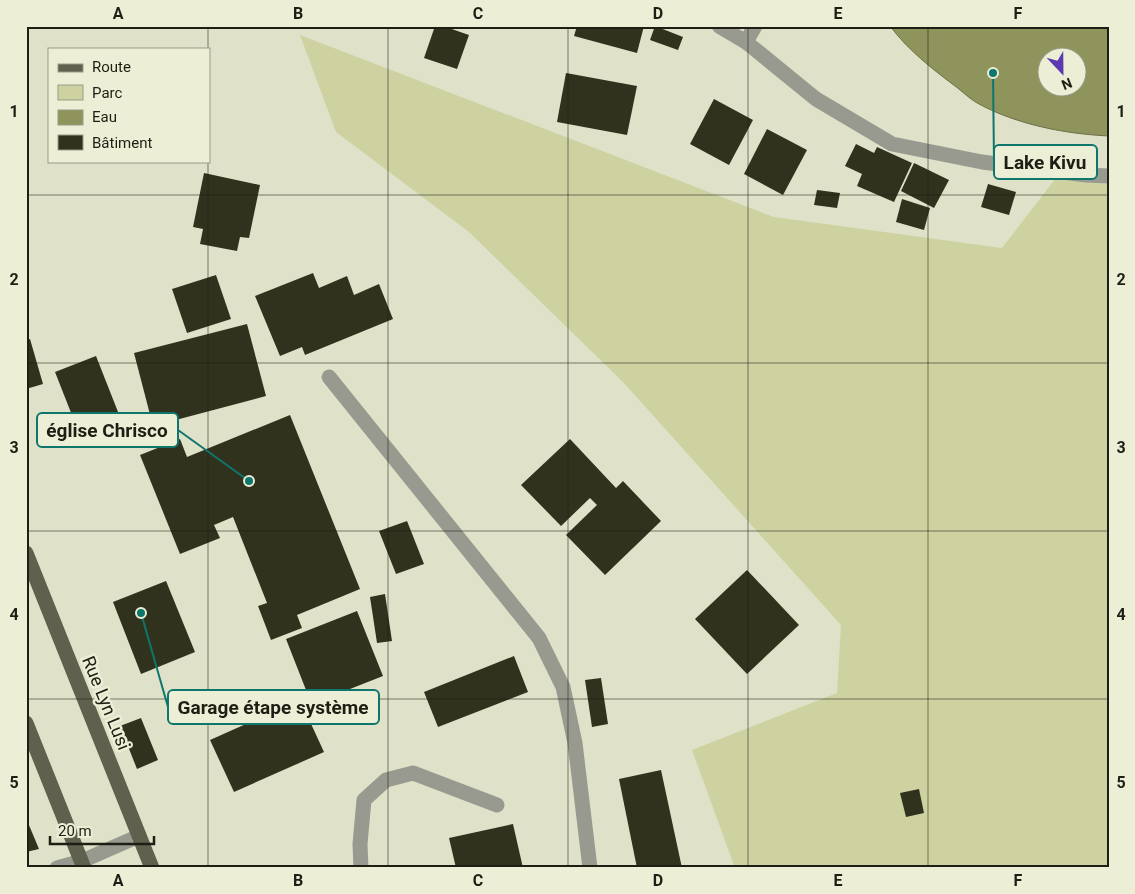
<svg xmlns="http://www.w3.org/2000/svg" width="1135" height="894" font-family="Roboto,sans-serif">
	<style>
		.green { fill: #ced2a1 }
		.water { fill: #8f935c; stroke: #6d7047; fill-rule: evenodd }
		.building { fill: #30321d }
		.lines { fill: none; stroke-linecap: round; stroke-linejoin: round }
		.minor { stroke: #999a8f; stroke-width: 15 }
		.major { stroke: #5f614e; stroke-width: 15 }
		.grid { fill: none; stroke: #1e1e15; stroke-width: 1; stroke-opacity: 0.55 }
		.labels { text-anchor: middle; stroke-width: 5; stroke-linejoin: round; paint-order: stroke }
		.street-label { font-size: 18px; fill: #1e1e15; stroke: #ecefd5 }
		.leader { fill: none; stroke: #0f766e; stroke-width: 2 }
		.callout-dot { fill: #0f766e; stroke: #ecefd5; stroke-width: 2 }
		.callout { fill: #ecefd5; stroke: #0f766e; stroke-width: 2 }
		.callout-label { font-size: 19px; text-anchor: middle; font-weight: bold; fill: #1e1e15 }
		.neatline { fill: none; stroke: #1e1e15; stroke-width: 2 }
		.grid-label { font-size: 16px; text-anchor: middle; font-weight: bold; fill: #1e1e15 }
	</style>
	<rect width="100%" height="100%" fill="#dfe2c8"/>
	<path class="green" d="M300,35L774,217L1002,248L1056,178L1109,184V868H735L692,750L837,693L841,625L624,383L469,232L336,132Z"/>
	<path class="water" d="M890,26H1109V136C1066,134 1018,125 979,104C971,100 963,92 955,86C931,68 908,50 890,26ZM1048,58H1078V88H1048Z"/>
	<g class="building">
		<path d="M435,26H443L469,35L457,69L424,58Z"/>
		<path d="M577,26H644L637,53L574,36Z"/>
		<path d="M655,26L683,37L678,50L650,40Z"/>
		<path d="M566,73L637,86L627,135L557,122Z"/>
		<path d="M714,99L753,120L729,165L690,144Z"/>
		<path d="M767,129L807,150L783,195L744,174Z"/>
		<path d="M856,144L874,153L877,147L912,163L894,202L857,186L862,174L845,166Z"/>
		<path d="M914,163L949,180L934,208L901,191Z"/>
		<path d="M204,173L260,185L249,238L240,237L237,251L200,244L203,229L193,227Z"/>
		<path d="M988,184L1016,192L1009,215L981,207Z"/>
		<path d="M817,190L840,193L837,208L814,205Z"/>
		<path d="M902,199L930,208L924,230L896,222Z"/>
		<path d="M313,273L319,288L347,276L354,295L379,284L393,319L305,355L302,347L280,356L255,296Z"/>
		<path d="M216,275L231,319L187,333L172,289Z"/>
		<path d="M247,324L266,396L153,426L134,353Z"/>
		<path d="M30,339L43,384L26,389V340Z"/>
		<path d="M96,356L120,417L79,433L55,372Z"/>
		<path d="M290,415L360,589L297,615L302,628L271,640L258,606L267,603L233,517L214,525L220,538L180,554L140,455L180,439L187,457Z"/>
		<path d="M570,439L616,488L623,481L661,521L605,575L566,535L597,505L590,498L561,526L521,485Z"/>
		<path d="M407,521L424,564L396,574L379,531Z"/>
		<path d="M747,570L799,625L747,674L695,619Z"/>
		<path d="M166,581L195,652L141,674L113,602Z"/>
		<path d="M385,594L392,641L377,643L370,597Z"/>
		<path d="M357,611L383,676L350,689L355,703L317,718L286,639Z"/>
		<path d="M514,656L528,692L438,727L424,692Z"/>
		<path d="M601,678L608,724L592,727L585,680Z"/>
		<path d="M300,700L324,752L234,792L210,740Z"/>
		<path d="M141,718L158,760L137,769L120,726Z"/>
		<path d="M661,770L682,868H637L619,779Z"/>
		<path d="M919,789L924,813L906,817L900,793Z"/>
		<path d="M26,818L39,849L26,852Z"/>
		<path d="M513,824L523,868H456L449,838Z"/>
	</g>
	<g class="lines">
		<g class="minor">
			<path d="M719,26L746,42L816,99L892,144L982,162L1086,175L1109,176"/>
			<path d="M746,42L755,26"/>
			<path d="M329,377L539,638L563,687L575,743L590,868"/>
			<path d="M57,868L82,861L139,836"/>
			<path d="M361,868L360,844L364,800L386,780L413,773L497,805"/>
		</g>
		<g class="major">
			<path d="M26,553L152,868"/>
			<path d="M26,723L84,868"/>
		</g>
	</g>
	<path class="grid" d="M208,26V49M388,26V868M568,26V868M748,26V868M928,26V868M208,161V868M26,195H1109M26,363H1109M26,531H1109M26,699H1109"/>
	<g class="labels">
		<g class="street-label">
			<text transform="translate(106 703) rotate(68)" y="6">Rue Lyn Lusi</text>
		</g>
	</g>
	<path class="leader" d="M993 73L994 162M249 481L178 430M141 613L168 707"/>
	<g class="callout-dot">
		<circle cx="993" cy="73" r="5"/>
		<circle cx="249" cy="481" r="5"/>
		<circle cx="141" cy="613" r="5"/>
	</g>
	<g class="callout">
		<rect x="994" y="145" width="103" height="34" rx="5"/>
		<rect x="37" y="413" width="141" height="34" rx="5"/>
		<rect x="168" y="690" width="211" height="34" rx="5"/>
	</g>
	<g class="callout-label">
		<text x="1045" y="169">Lake Kivu</text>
		<text x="107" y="437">église Chrisco</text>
		<text x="273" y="714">Garage étape système</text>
	</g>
	<rect width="1135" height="894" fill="none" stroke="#ecefd5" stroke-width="55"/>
	<rect x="48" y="48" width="162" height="115" fill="#ecefd5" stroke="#9a9b88"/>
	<rect x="58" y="64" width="25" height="8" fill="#5f614e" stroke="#9a9b88"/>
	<text x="92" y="72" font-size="15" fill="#1e1e15">Route</text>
	<rect x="58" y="85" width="25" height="15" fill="#ced2a1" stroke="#9a9b88"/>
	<text x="92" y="98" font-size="15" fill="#1e1e15">Parc</text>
	<rect x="58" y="110" width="25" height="15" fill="#8f935c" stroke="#9a9b88"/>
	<text x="92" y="122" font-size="15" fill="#1e1e15">Eau</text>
	<rect x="58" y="135" width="25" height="15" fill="#30321d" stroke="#9a9b88"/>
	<text x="92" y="148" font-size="15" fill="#1e1e15">Bâtiment</text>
	<g transform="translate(1062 72) rotate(158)"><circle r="24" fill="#ecefd5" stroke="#9a9b88"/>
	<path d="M0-4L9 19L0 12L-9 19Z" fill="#5e3ab2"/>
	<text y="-8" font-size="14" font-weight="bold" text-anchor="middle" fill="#1e1e15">N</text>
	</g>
	<path d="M50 836v8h104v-8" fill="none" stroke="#1e1e15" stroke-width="2.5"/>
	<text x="58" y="836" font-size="15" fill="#1e1e15" stroke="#ecefd5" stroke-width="4" paint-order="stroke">20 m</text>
	<rect x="28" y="28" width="1080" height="838" class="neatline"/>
	<g class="grid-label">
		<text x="118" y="19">A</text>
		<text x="298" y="19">B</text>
		<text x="478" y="19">C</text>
		<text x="658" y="19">D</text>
		<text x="838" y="19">E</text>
		<text x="1018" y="19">F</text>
		<text x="14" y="117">1</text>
		<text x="1121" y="117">1</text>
		<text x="14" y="285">2</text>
		<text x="1121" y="285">2</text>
		<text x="14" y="453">3</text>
		<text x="1121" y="453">3</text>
		<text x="14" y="620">4</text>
		<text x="1121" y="620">4</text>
		<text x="14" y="788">5</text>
		<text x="1121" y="788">5</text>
		<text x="118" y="886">A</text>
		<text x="298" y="886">B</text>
		<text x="478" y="886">C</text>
		<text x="658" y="886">D</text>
		<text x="838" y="886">E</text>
		<text x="1018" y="886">F</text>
	</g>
</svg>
